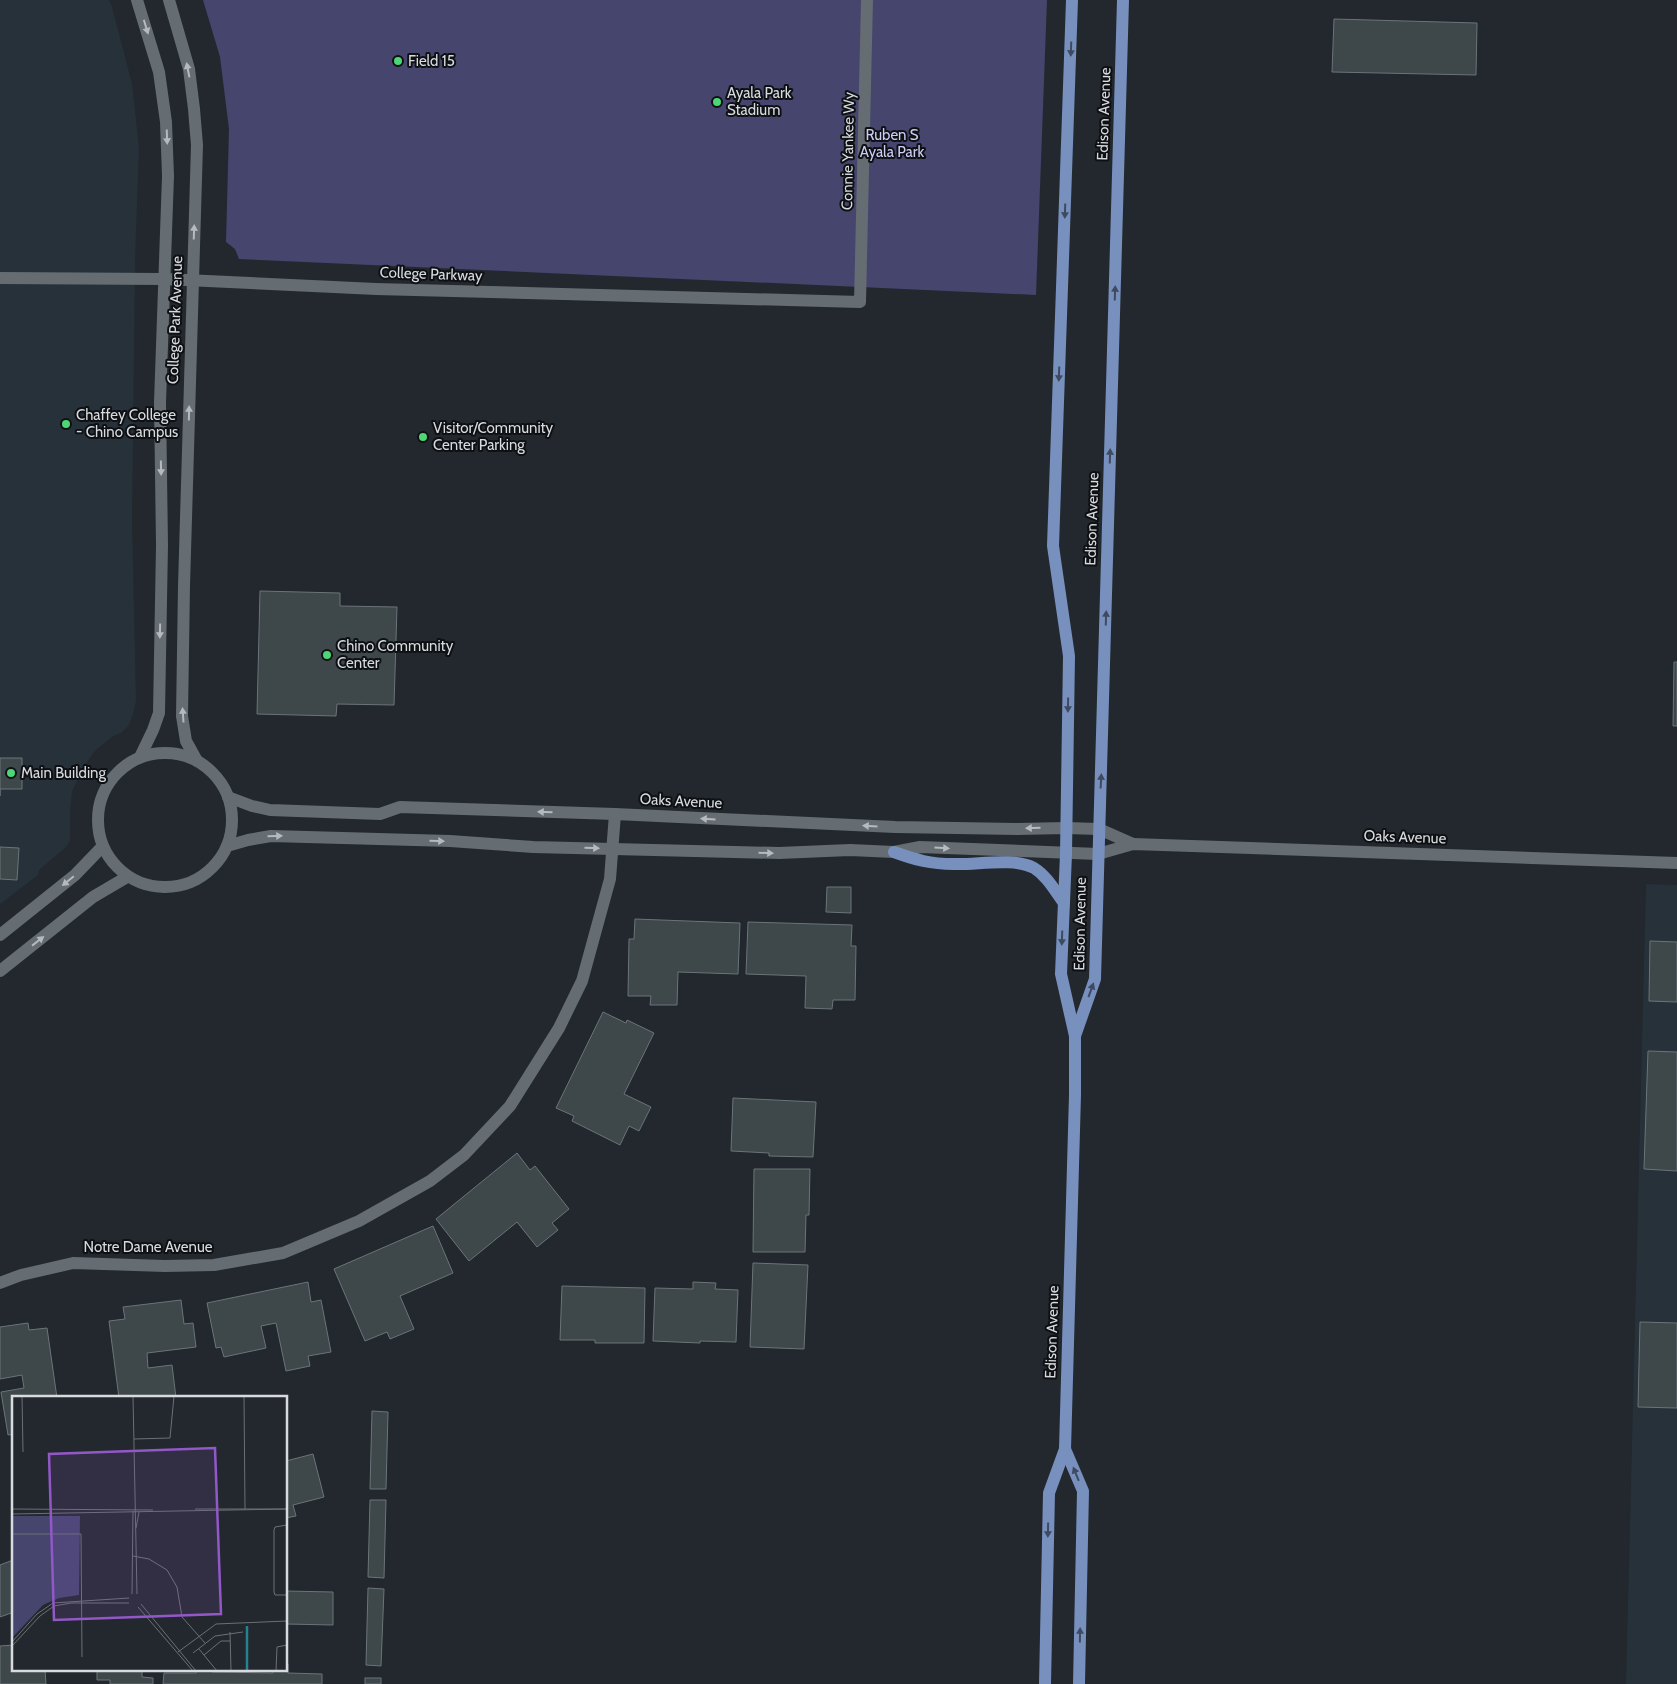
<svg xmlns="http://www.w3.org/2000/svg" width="1677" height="1684" font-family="Cabin,sans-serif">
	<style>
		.built { fill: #26313a }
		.green { fill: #45456e }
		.building { fill: #3e474a; stroke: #6b7579 }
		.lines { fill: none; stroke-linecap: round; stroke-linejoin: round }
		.minor { stroke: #656c72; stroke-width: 12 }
		.tertiary { stroke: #656c72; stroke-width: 12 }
		.primary { stroke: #7890be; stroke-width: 12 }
		.oneway { fill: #b5babe }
		.oneway2 { fill: #3e4a60 }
		.poi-dot { fill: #4cd676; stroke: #0e1013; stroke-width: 2 }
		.labels { text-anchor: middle; stroke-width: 4; stroke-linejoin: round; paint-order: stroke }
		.poi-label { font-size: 15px; fill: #d7dbdf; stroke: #0e1013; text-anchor: start }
		.street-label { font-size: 15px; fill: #d7dbdf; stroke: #0e1013 }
		.park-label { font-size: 15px; fill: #cbcdf5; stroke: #0e1013 }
		.inset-river { fill: none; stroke: #24838f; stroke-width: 2.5 }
		.inset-road { fill: none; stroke: #6a7074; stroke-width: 1 }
		.view { fill: #9258c7; fill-opacity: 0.15; stroke: #9258c7; stroke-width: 2.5 }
		.inset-edge { fill: none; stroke: #d7dbdf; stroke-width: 2.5 }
	</style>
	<rect width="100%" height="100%" fill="#22282d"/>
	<g class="built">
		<path d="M0,0H109L112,7L132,84L139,148L135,261L132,522L136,701L133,714L129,725L121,733L113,736L95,751L82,769L72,792L70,811V840L67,846L39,870L38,875L0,904Z"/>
		<path d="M1646,884L1677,885V1684H1626Z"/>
	</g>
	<path class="green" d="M203,0H1047L1036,295L239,259L235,249L226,242L229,129L220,57Z"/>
	<g class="building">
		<path d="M1334,19L1477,23L1476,75L1332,72Z"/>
		<path d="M260,591L340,593V606L397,607L394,705L337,704L336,716L257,714Z"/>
		<path d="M1674,662H1677V726H1673Z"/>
		<path d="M0,758H22V789H0V796Z"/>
		<path d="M0,847L19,848L17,880L0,879Z"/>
		<path d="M827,887H851V913L826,912Z"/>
		<path d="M635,919L740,923L738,974L678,972L677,1005H650L651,996H628L629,939H634Z"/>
		<path d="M748,922L852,925L851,946H856L855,1000H833L832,1009L805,1008L806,976L746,974Z"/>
		<path d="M1650,941L1677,942V1002L1649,1001Z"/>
		<path d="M603,1012L626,1023L627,1020L654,1033L624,1094L651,1107L639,1131L629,1126L620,1145L572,1121L574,1116L556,1108Z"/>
		<path d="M1648,1051L1677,1052V1171L1644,1169Z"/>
		<path d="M733,1098L816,1102L813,1157L769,1156V1153L731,1151Z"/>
		<path d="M517,1153L530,1170L535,1166L569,1209L552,1223L558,1230L537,1247L517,1222L469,1261L436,1219Z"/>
		<path d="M754,1169H810L809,1215H806L805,1252H753Z"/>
		<path d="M433,1226L453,1273L400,1296L414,1329L390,1339L387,1332L365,1341L334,1269Z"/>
		<path d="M753,1263L808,1265L804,1349L750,1347Z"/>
		<path d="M308,1282L311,1302L321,1300L331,1352L308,1356L310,1366L286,1371L276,1323L261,1326L266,1348L224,1357L221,1347L216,1348L207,1303Z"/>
		<path d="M693,1282L716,1283L715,1289L738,1290L736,1342L700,1341V1343L653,1341L655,1288L693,1289Z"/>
		<path d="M562,1286L645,1288L644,1343H595V1340H560Z"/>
		<path d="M181,1300L184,1324L193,1323L196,1347L147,1353L148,1368L172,1365L176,1398H119L109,1321L125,1319L123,1307Z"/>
		<path d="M1640,1322L1677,1323V1408L1638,1407Z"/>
		<path d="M28,1323L29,1330L47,1328L57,1398H14V1434L8,1435L1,1392L24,1388L22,1375L0,1379V1327Z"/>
		<path d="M372,1411L388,1412L386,1489H370Z"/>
		<path d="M313,1454L324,1497L293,1505L296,1516L286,1518V1461Z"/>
		<path d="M370,1500H386L384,1578L368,1577Z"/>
		<path d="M13,1560L14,1612L0,1617V1565Z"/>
		<path d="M368,1588L384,1589L381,1666L366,1665Z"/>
		<path d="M286,1591L333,1592V1625L286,1624Z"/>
		<path d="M14,1645V1670H45L46,1684H0V1646Z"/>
		<path d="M286,1664H288V1673L322,1674V1684H163L164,1673H196V1670H212V1672L273,1673V1670H286Z"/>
		<path d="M97,1670H142V1677L153,1678V1684H110V1680H97Z"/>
		<rect x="365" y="1678" width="16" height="6"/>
	</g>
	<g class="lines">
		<g class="minor">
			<path d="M137,0L159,72L166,122L168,176L160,402L162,545L159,713L153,730L140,757"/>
			<path d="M169,0L189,69L194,109L197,145L184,586L182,716L186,741L197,761"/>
			<path d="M0,278L164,279L376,289L860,302L867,0"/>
			<path d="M228,797L252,806L270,810L380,814L400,807L615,814L895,827L1017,829L1066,828L1099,829L1133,844"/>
			<path d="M227,846L248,840L271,836L450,841L533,847L779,853L850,850L894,852L920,847L1098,854L1133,844L1677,863"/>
			<path d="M0,1283L21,1275L73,1263L165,1266L214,1265L283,1253L359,1221L430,1181L464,1155L510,1106L559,1028L582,981L610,879L615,814"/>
		</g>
		<g class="tertiary">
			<circle cx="165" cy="820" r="67"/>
			<path d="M0,935L75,875L102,847"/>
			<path d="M0,971L93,897L127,877"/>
		</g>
		<g class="primary">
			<path d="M894,852C916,860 930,864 954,864C977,865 1013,857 1034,868C1047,876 1055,891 1064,903"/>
			<path d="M1075,1036L1095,979L1123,0"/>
			<path d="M1065,1449L1083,1491L1079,1684"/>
			<path d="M1045,1684L1049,1493L1065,1449L1075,1095V1036L1061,974L1066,854L1069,656L1053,546L1072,0"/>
		</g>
	</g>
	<defs><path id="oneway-solid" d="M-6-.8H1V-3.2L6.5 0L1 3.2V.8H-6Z" transform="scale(1.25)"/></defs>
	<g class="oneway">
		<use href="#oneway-solid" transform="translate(146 27) rotate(73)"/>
		<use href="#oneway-solid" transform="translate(188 70) rotate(-101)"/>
		<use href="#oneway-solid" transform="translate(167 137) rotate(88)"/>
		<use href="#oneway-solid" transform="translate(194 232) rotate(-88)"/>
		<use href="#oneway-solid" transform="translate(189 413) rotate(-89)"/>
		<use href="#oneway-solid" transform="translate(161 468) rotate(89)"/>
		<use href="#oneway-solid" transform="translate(160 631) rotate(91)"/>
		<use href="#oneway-solid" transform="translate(183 715) rotate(-94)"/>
		<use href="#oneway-solid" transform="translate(545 812) rotate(-178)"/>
		<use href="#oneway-solid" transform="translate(708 819) rotate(-177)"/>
		<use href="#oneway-solid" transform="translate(870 826) rotate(-177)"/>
		<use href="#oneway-solid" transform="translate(1033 828) rotate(179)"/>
		<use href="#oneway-solid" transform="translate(275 836) rotate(-2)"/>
		<use href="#oneway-solid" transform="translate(437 841) rotate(2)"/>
		<use href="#oneway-solid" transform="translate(592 848) rotate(1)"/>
		<use href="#oneway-solid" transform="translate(942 848) rotate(3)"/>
		<use href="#oneway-solid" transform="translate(766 853) rotate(2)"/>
		<use href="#oneway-solid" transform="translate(68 881) rotate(141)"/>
		<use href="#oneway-solid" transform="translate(38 941) rotate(-38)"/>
	</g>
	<g class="oneway2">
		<use href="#oneway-solid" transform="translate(1071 49) rotate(92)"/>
		<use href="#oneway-solid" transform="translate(1065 211) rotate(92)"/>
		<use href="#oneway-solid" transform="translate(1115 293) rotate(-88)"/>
		<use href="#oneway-solid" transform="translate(1059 374) rotate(92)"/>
		<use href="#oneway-solid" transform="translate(1110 456) rotate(-88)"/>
		<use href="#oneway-solid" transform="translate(1106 618) rotate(-88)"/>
		<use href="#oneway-solid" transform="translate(1068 705) rotate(91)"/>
		<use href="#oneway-solid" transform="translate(1101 781) rotate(-87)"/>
		<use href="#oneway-solid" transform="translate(1062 938) rotate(92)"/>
		<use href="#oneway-solid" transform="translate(1091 990) rotate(-70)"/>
		<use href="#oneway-solid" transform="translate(1076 1474) rotate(-112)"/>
		<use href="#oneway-solid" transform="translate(1048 1530) rotate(91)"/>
		<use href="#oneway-solid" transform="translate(1080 1635) rotate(-89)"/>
	</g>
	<g class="poi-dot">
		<circle cx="398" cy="61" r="5"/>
		<circle cx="717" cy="102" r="5"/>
		<circle cx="66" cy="424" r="5"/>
		<circle cx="423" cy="437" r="5"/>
		<circle cx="327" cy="655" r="5"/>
		<circle cx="11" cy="773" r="5"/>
	</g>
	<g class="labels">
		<g class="poi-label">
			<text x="408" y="66">Field 15</text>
			<text x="727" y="98">Ayala Park<tspan x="727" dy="17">Stadium</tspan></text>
			<text x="76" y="420">Chaffey College<tspan x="76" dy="17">- Chino Campus</tspan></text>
			<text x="433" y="433">Visitor/Community<tspan x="433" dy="17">Center Parking</tspan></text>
			<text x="337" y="651">Chino Community<tspan x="337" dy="17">Center</tspan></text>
			<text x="21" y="778">Main Building</text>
		</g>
		<g class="street-label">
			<text transform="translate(1104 114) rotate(-88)" y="5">Edison Avenue</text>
			<text transform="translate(848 151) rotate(-89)" y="5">Connie Yankee Wy</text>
			<text transform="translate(431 274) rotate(2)" y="5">College Parkway</text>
			<text transform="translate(175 320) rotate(-88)" y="5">College Park Avenue</text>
			<text transform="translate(1092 519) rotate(-88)" y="5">Edison Avenue</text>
			<text transform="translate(681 801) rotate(3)" y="5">Oaks Avenue</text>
			<text transform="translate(1405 837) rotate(2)" y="5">Oaks Avenue</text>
			<text transform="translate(1080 924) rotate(-89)" y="5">Edison Avenue</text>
			<text x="148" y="1252">Notre Dame Avenue</text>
			<text transform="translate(1052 1332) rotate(-88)" y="5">Edison Avenue</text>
		</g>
		<g class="park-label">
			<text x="892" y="140">Ruben S<tspan x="892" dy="17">Ayala Park</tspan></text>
		</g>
	</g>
	<g transform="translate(12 1396)">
		<rect width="275" height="275" fill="#22282d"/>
		<path d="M0,120H68L67,199L47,202L31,209L0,242Z" fill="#45456e"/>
		<path class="inset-river" d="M235,230V275"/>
		<path class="inset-road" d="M10,0L11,56M121,0L125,198M232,0L233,113M122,43L158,42L162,0M0,113L141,114M183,113H275M0,118L275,113M275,129L263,131L262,134V196L263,199H275M124,132L127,116M0,138H69L70,261M121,160L137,163L155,174L165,191L170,221L193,247M120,198L121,115M129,208L184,275M126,211L181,275M218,236L219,275M0,246L25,218L41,207L117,202M0,250L28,220L42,210L59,207H117M187,253L205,275M166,256L204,228L275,225M181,257L203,240L231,236M192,259L209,245H218M264,275L265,251L275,249"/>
		<path class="view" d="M203,52L209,218L42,224L37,58Z"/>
		<rect width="275" height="275" class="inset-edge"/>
	</g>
</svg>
